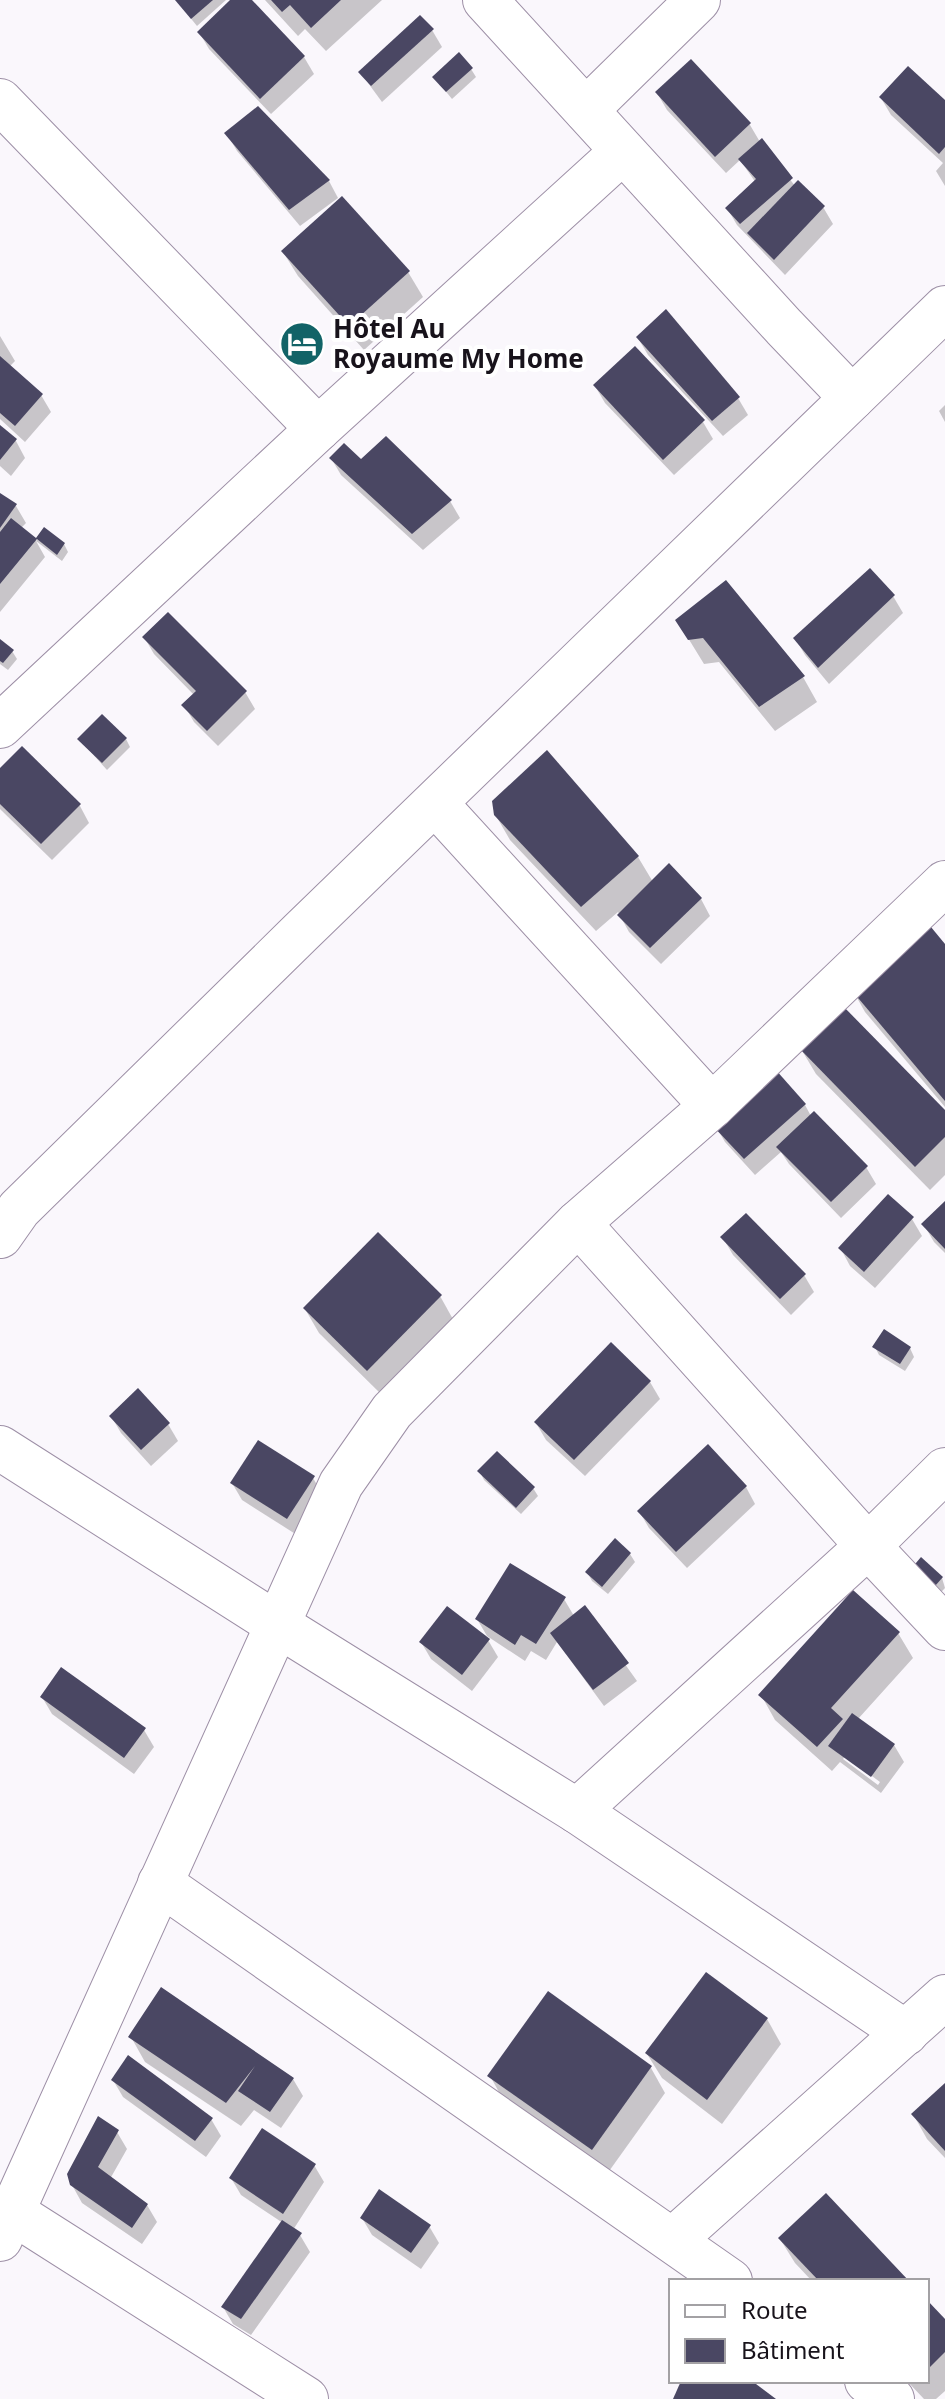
<svg xmlns="http://www.w3.org/2000/svg" width="945" height="2399" font-family="'Noto Sans',sans-serif">
	<style>
		.shadow { fill: #0003; fill-rule: evenodd }
		.building { fill: #4a4763 }
		.lines { fill: none; stroke-linecap: round; stroke-linejoin: round }
		.minor-casing { stroke: #9d8fa6; stroke-width: 46 }
		.minor { stroke: #fff; stroke-width: 44 }
		.labels { text-anchor: middle; stroke-width: 8; stroke-linejoin: round; paint-order: stroke }
		.poi-label { font-size: 26px; font-weight: bold; fill: #18131b; stroke: #fff; text-anchor: start }
	</style>
	<rect width="100%" height="100%" fill="#faf7fc"/>
	<g class="shadow">
		<path d="M176,0H226L197,26Z"/>
		<path d="M233,0H250L304,57L314,74L271,114L209,49L199,32Z"/>
		<path d="M265,0H382L326,51L305,29L298,36Z"/>
		<path d="M432,30L442,47L382,102L360,72Z"/>
		<path d="M691,62L750,125L760,142L761,141L795,186L823,207L833,224L785,275L737,225L727,208L756,183L740,160L726,173L667,110L657,93Z"/>
		<path d="M471,69L476,77L452,99L434,77Z"/>
		<path d="M881,98L945,103V186L936,171L943,163L891,115Z"/>
		<path d="M227,134L329,181L338,198L300,226L237,151Z"/>
		<path d="M283,252L408,272L423,297L364,350L298,276Z"/>
		<path d="M0,336L15,361L9,367L41,395L51,412L25,442L0,419Z"/>
		<path d="M638,338L738,398L748,415L723,436L648,355Z"/>
		<path d="M595,386L703,422L713,439L674,475L605,403Z"/>
		<path d="M945,405V422L939,411Z"/>
		<path d="M0,428L16,441L25,458L11,476L0,466Z"/>
		<path d="M331,458L361,462L450,501L460,518L423,550L341,475Z"/>
		<path d="M0,495L16,506L26,523L21,528L36,541L44,530L64,544L68,552L62,561L36,541L45,557L0,612Z"/>
		<path d="M726,583L803,677L817,702L775,731L719,662L704,664L677,620Z"/>
		<path d="M893,596L903,613L829,684L805,655L795,638Z"/>
		<path d="M144,637L245,692L255,709L218,746L194,722L184,705L194,695L154,654Z"/>
		<path d="M0,642L12,651L17,659L8,670L0,664Z"/>
		<path d="M126,739L130,747L107,770L80,740Z"/>
		<path d="M22,749L80,806L89,823L52,860L0,809V771Z"/>
		<path d="M495,814L638,857L653,882L701,899L710,916L661,964L629,932L618,912L596,931L510,840Z"/>
		<path d="M945,947V1107L865,1012L851,987Z"/>
		<path d="M801,1049L945,1113V1175L930,1190L816,1074Z"/>
		<path d="M805,1105L811,1116L866,1167L876,1184L841,1218L789,1164L781,1152L755,1175L725,1142L715,1125Z"/>
		<path d="M945,1204V1253L934,1242L924,1225Z"/>
		<path d="M912,1219L922,1236L875,1288L850,1266L841,1249Z"/>
		<path d="M723,1238L804,1275L814,1292L791,1315L733,1255Z"/>
		<path d="M440,1296L454,1321L382,1395L319,1333L305,1309Z"/>
		<path d="M875,1347L910,1348L914,1357L905,1371L879,1355Z"/>
		<path d="M650,1382L660,1399L585,1476L546,1440L536,1423Z"/>
		<path d="M111,1416L168,1424L178,1441L151,1466L121,1433Z"/>
		<path d="M480,1472L533,1488L538,1496L521,1514L484,1480Z"/>
		<path d="M313,1478L323,1495L297,1535L242,1500L232,1483Z"/>
		<path d="M746,1487L755,1504L687,1568L649,1528L639,1511Z"/>
		<path d="M630,1554L635,1562L608,1594L592,1581L587,1572Z"/>
		<path d="M907,1576L942,1578L945,1588L932,1602Z"/>
		<path d="M564,1599L574,1616L585,1608L637,1681L604,1706L557,1642L546,1660L531,1651L525,1661L487,1636L477,1619Z"/>
		<path d="M898,1633L913,1658L858,1719L894,1745L904,1762L881,1793L840,1762L832,1771L775,1720L761,1695ZM845,1756L880,1782L878,1785L843,1759Z"/>
		<path d="M488,1640L498,1657L472,1691L431,1659L421,1642Z"/>
		<path d="M42,1697L144,1730L154,1747L134,1774L52,1714Z"/>
		<path d="M162,1990L293,2079L303,2096L281,2128L254,2110L241,2126L145,2062L131,2037Z"/>
		<path d="M548,1994L651,2068L665,2093L607,2174L504,2101L490,2076Z"/>
		<path d="M767,2019L781,2044L722,2124L662,2078L647,2054Z"/>
		<path d="M113,2080L211,2119L221,2136L206,2157L123,2097Z"/>
		<path d="M945,2085V2158L927,2139L913,2114Z"/>
		<path d="M117,2132L127,2149L110,2179L147,2205L157,2222L142,2244L82,2203L72,2185Z"/>
		<path d="M314,2165L324,2182L293,2230L300,2235L310,2252L251,2335L233,2324L223,2307L283,2223L241,2195L231,2178Z"/>
		<path d="M362,2218L429,2226L439,2243L421,2269L372,2235Z"/>
		<path d="M780,2239L906,2281H812L795,2263Z"/>
		<path d="M927,2303L945,2322V2391L936,2399H924L907,2381H927Z"/>
	</g>
	<g class="building">
		<path d="M175,0H213L191,19Z"/>
		<path d="M230,0H252L305,56L260,99L197,32Z"/>
		<path d="M271,0H341L311,28L290,5L282,12Z"/>
		<path d="M420,15L434,29L371,86L358,72Z"/>
		<path d="M459,52L473,68L446,92L432,77Z"/>
		<path d="M691,59L751,123L715,157L655,92Z"/>
		<path d="M908,66L945,100V147L939,154L879,97Z"/>
		<path d="M258,106L330,180L289,210L224,133Z"/>
		<path d="M762,138L793,178L740,224L725,208L756,179L738,159Z"/>
		<path d="M798,180L825,206L774,260L747,233Z"/>
		<path d="M342,196L410,271L349,326L281,251Z"/>
		<path d="M666,309L740,397L712,421L636,337Z"/>
		<path d="M635,346L705,420L663,460L593,385Z"/>
		<path d="M0,356L43,394L15,426L0,413Z"/>
		<path d="M0,425L17,439L0,460Z"/>
		<path d="M386,436L452,500L412,534L329,458L344,443L361,459Z"/>
		<path d="M0,493L17,504L0,528Z"/>
		<path d="M11,518L36,538L44,527L65,543L57,555L37,539L0,584V532Z"/>
		<path d="M870,568L895,595L818,668L793,638Z"/>
		<path d="M726,580L805,676L759,707L703,638L688,640L675,620Z"/>
		<path d="M168,612L247,691L207,731L181,705L196,691L142,637Z"/>
		<path d="M0,639L14,650L3,663L0,661Z"/>
		<path d="M102,714L127,738L102,763L77,739Z"/>
		<path d="M22,746L81,804L41,844L0,804V768Z"/>
		<path d="M547,750L639,856L581,907L494,815L492,801Z"/>
		<path d="M669,863L702,898L650,948L617,915Z"/>
		<path d="M926,921L945,944V1101L848,986Z"/>
		<path d="M842,1005L945,1110V1137L915,1167L799,1048Z"/>
		<path d="M775,1069L806,1104L744,1159L712,1125Z"/>
		<path d="M814,1111L868,1166L831,1202L776,1147Z"/>
		<path d="M888,1194L914,1217L864,1272L838,1248Z"/>
		<path d="M945,1201V1249L921,1224Z"/>
		<path d="M746,1213L806,1274L780,1299L720,1237Z"/>
		<path d="M378,1232L442,1295L367,1371L303,1308Z"/>
		<path d="M884,1329L911,1347L900,1364L872,1347Z"/>
		<path d="M611,1342L651,1381L574,1460L534,1422Z"/>
		<path d="M138,1388L170,1423L141,1450L109,1416Z"/>
		<path d="M258,1440L315,1476L287,1519L230,1483Z"/>
		<path d="M708,1444L747,1486L676,1552L637,1511Z"/>
		<path d="M497,1451L535,1487L516,1508L477,1471Z"/>
		<path d="M615,1538L631,1553L602,1587L585,1572Z"/>
		<path d="M921,1557L943,1577L927,1595L905,1576Z"/>
		<path d="M510,1563L566,1597L536,1644L521,1635L515,1645L475,1619Z"/>
		<path d="M853,1590L900,1632L831,1708L843,1719L817,1747L758,1695Z"/>
		<path d="M585,1605L629,1663L593,1690L550,1633Z"/>
		<path d="M447,1606L490,1639L462,1675L419,1642Z"/>
		<path d="M61,1667L146,1728L124,1758L40,1697Z"/>
		<path d="M852,1713L895,1744L871,1777L828,1746Z"/>
		<path d="M706,1972L768,2018L707,2100L645,2053Z"/>
		<path d="M161,1987L294,2078L270,2112L238,2091L255,2066L226,2103L128,2037Z"/>
		<path d="M548,1991L652,2066L592,2150L487,2076Z"/>
		<path d="M128,2055L213,2118L195,2141L111,2080Z"/>
		<path d="M945,2083V2151L911,2114Z"/>
		<path d="M98,2116L119,2130L98,2167L148,2204L132,2228L70,2185L67,2174Z"/>
		<path d="M262,2128L316,2164L283,2214L229,2178Z"/>
		<path d="M379,2189L431,2225L411,2253L360,2218Z"/>
		<path d="M826,2193L909,2281H819L778,2238Z"/>
		<path d="M282,2220L302,2233L241,2319L221,2307Z"/>
		<path d="M927,2300L945,2319V2352L927,2370Z"/>
		<path d="M681,2381H752L776,2399H673Z"/>
	</g>
	<g class="lines">
		<g class="minor-casing">
			<g id="minor">
				<path d="M485,0L784,327L852,398"/>
				<path d="M0,101L318,429"/>
				<path d="M586,110L698,0"/>
				<path d="M0,726L318,429L622,152"/>
				<path d="M435,803L712,1106"/>
				<path d="M578,1223L868,1546L945,1628"/>
				<path d="M0,1236L19,1209L300,933L945,308"/>
				<path d="M0,1448L278,1625L577,1811L906,2033"/>
				<path d="M577,1811L868,1546L945,1470"/>
				<path d="M160,1883L730,2281"/>
				<path d="M12,2212L306,2399"/>
				<path d="M0,2239L341,1484L392,1411L578,1223L712,1106L945,883"/>
				<path d="M673,2240L945,1997"/>
				<path d="M867,2381L892,2399"/>
			</g>
		</g>
		<use href="#minor" class="minor"/>
	</g>
	<defs>
		<g id="hotel-disc" transform="scale(2.3)"><circle r="9.5" fill="#126367" stroke="#fff"/><path d="M-6-4.5h1.5V1H6V5H4.5V3h-9V5H-6ZM-4 0a1.8 1.8 0 1 1 3.6 0ZM.5 0V-2.5h3Q6-2.5 6 0Z" fill="#fff"/></g>
	</defs>
	<g fill-rule="evenodd">
		<use href="#hotel-disc" x="302" y="344"/>
	</g>
	<g class="labels">
		<g class="poi-label">
			<text x="333" y="338">Hôtel Au<tspan x="333" dy="30">Royaume My Home</tspan></text>
		</g>
	</g>
	<rect x="669" y="2279" width="260" height="104" fill="#ffffff" stroke="#a3a1a4" stroke-width="2"/>
	<rect x="685" y="2305" width="40" height="12" fill="#ffffff" stroke="#a3a1a4" stroke-width="2"/>
	<text x="741" y="2319" font-size="24" fill="#18131b">Route</text>
	<rect x="685" y="2339" width="40" height="24" fill="#4a4763" stroke="#a3a1a4" stroke-width="2"/>
	<text x="741" y="2359" font-size="24" fill="#18131b">Bâtiment</text>
</svg>
